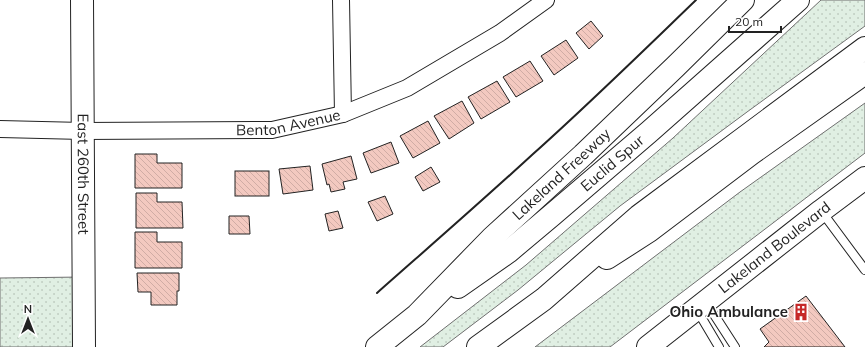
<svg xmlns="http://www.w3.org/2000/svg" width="865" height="347" font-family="Mulish,sans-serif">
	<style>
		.grass { fill: url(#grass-dots); stroke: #6f6f6f }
		.building { fill: url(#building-back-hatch); stroke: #222 }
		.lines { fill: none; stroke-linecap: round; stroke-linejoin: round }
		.lane-casing { stroke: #222; stroke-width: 10 }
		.street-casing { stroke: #222; stroke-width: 18 }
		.secondary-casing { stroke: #222; stroke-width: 24 }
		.primary-casing { stroke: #222; stroke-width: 24 }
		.highway-casing { stroke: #222; stroke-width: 24 }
		.lane { stroke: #fff; stroke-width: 8 }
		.street { stroke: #fff; stroke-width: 16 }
		.secondary { stroke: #fff; stroke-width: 22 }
		.primary { stroke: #fff; stroke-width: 22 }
		.highway { stroke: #fff; stroke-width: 22 }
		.wall { stroke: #222; stroke-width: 2 }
		.labels { text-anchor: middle; stroke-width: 3; stroke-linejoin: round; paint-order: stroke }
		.street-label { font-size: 15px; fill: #222; stroke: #fff }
		.poi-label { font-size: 15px; font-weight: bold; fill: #222; stroke: #fff; text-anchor: end }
	</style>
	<defs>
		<pattern id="grass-dots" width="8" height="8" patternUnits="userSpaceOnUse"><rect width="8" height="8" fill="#e0efe3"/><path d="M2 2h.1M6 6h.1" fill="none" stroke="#c0cdc2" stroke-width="1.8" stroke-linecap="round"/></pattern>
		<pattern id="building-back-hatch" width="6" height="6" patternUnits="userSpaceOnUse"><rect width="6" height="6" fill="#f3c9c0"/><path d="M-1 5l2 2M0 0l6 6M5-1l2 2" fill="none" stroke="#d0aca5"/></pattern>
	</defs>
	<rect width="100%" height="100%" fill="#fff"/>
	<g class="grass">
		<path d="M821,0H865V26L747,112L620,206L518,290L443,347H420L526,265L673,138Z"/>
		<path d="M865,103V153L610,347H535L740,192Z"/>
		<path d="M84,277V347H0V278Z"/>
	</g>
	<g class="building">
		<path d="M591,21L603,36L589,49L576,33Z"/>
		<path d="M566,40L578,58L554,75L541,56Z"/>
		<path d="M530,61L543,81L516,97L503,77Z"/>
		<path d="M497,81L510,102L481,119L468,97Z"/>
		<path d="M462,101L474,123L449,139L434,116Z"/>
		<path d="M428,121L440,143L413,158L400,136Z"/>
		<path d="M391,142L399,163L371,173L363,153Z"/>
		<path d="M135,154H157V163H182V188H135Z"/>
		<path d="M351,156L357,179L343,182L345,189L331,192L329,184L327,185L322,164Z"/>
		<path d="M310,166L313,190L283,194L279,169Z"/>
		<path d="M431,167L440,182L423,191L415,177Z"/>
		<rect x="235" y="171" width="34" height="25"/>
		<path d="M136,193H157V202H182L183,228H136Z"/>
		<path d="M385,196L393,214L377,221L368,202Z"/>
		<path d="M338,211L343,228L329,231L325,214Z"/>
		<path d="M229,216H249L250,234H229Z"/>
		<path d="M135,232H157V242H182V268H135Z"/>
		<path d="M137,273H179V291H177V305H151V292H138Z"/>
		<path d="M806,296L845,347H764L769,342L760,329Z"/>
	</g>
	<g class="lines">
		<g class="lane-casing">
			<g id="lane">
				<path d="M822,212L865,270"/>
				<path d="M705,303L715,316L735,347"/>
				<path d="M697,310L719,347"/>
			</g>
		</g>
		<g class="street-casing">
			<g id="street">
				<path d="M341,0L343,114"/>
				<path id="s1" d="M0,129L83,131L272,130L343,114L407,88L500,33L546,0"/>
			</g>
		</g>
		<g class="secondary-casing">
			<g id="secondary">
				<path id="s2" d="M648,347L821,211L865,178"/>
			</g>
		</g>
		<g class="primary-casing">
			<g id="primary">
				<path id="s3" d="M82,0L84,347"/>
			</g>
		</g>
		<g class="highway-casing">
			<g id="highway">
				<path d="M607,258L649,231L752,153L865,73"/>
				<path id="s4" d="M458,287L508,252L552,215L649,132L798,0"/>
				<path id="s5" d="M377,347L417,315L492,238L583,155L675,67L743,0"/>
				<path d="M478,347L544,299L639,216L865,48"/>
			</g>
		</g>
		<use href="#lane" class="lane"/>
		<use href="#street" class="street"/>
		<use href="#secondary" class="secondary"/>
		<use href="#primary" class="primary"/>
		<use href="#highway" class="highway"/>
		<path class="wall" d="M377,293C429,247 482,201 533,154C589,104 642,52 696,0"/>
	</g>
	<defs>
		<g id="building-bare" transform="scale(1.38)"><path d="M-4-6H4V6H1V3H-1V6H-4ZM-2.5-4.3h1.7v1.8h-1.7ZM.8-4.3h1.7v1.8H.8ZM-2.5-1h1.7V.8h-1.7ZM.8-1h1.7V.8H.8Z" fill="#c62828" stroke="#fff" stroke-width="2.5" paint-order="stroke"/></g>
	</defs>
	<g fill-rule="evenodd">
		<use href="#building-bare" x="801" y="312"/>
	</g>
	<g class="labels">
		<g class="street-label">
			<text dy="5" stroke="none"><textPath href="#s1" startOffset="289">Benton Avenue</textPath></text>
			<text dy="5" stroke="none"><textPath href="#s4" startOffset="198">Euclid Spur</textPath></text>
			<text dy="5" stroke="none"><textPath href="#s3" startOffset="174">East 260th Street</textPath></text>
			<text dy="5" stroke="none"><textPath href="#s5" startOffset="253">Lakeland Freeway</textPath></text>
			<text dy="5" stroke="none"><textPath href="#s2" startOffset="161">Lakeland Boulevard</textPath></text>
		</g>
		<g class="poi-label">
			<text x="788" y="317">Ohio Ambulance</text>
		</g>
	</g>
	<g transform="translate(28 319)" stroke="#ffffff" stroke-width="3" paint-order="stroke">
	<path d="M0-3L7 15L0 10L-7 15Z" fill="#222222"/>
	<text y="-6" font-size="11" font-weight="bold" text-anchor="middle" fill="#222222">N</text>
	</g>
	<path d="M729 26v6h52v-6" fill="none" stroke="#222222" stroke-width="2"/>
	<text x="735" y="26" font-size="12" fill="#222222" stroke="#ffffff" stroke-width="3" paint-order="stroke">20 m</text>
</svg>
